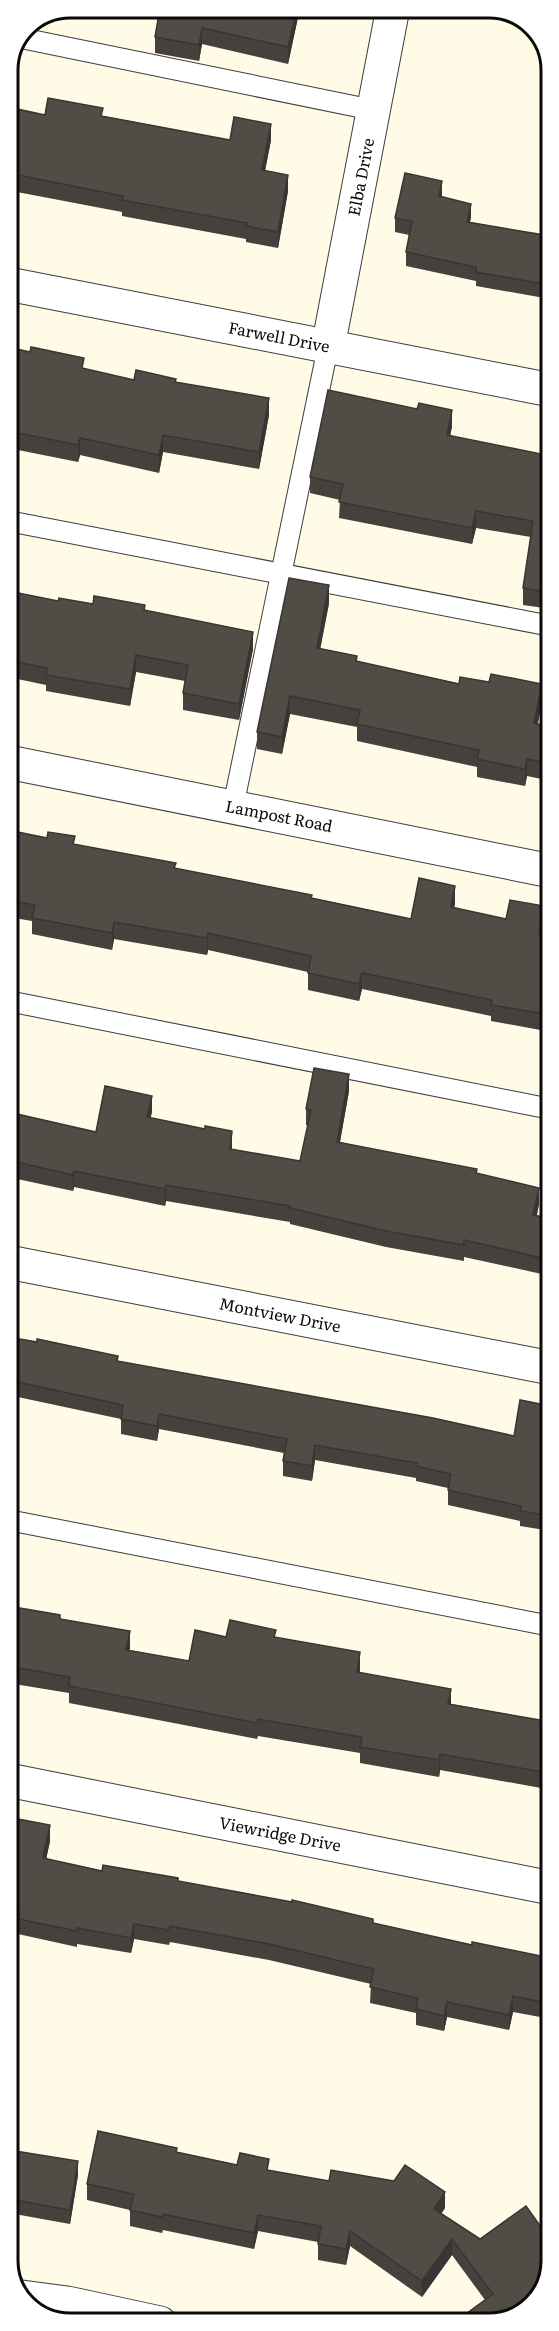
<svg xmlns="http://www.w3.org/2000/svg" width="559" height="2331" font-family="Literata,serif">
	<style>
		.lines { fill: none; stroke-linecap: round; stroke-linejoin: round }
		.lane-casing { stroke: #3d3d3d; stroke-width: 22 }
		.street-casing { stroke: #3d3d3d; stroke-width: 35 }
		.lane { stroke: #fff; stroke-width: 20 }
		.street { stroke: #fff; stroke-width: 33 }
		.wall { fill: #47413d }
		.shaded-wall { fill: #393532 }
		.building { fill: #524c47; stroke: #393532; stroke-width: 1.5 }
		.labels { text-anchor: middle; stroke-width: 6; stroke-linejoin: round; paint-order: stroke }
		.street-label { font-size: 16px; fill: #0a0a0a; stroke: #fff }
		.rim { fill: none; stroke: #0a0a0a; stroke-width: 3 }
	</style>
	<rect width="100%" height="100%" fill="#fffbe7"/>
	<g class="lines">
		<g class="lane-casing">
			<g id="lane">
				<path d="M21,38L373,110"/>
				<path d="M8,521L551,626"/>
				<path d="M233,807L328,347"/>
				<path d="M8,1001L551,1109"/>
				<path d="M8,1520L551,1626"/>
			</g>
		</g>
		<g class="street-casing">
			<g id="street">
				<path d="M8,284L551,390"/>
				<path d="M328,347L393,8"/>
				<path d="M8,762L551,871"/>
				<path d="M8,1262L551,1368"/>
				<path d="M8,1780L551,1888"/>
				<path d="M22,2297L67,2303L160,2323"/>
			</g>
		</g>
		<use href="#lane" class="lane"/>
		<use href="#street" class="street"/>
	</g>
	<g class="wall">
		<path d="M160,8H300L288,64L202,44L199,61L155,53V37Z"/>
		<path d="M8,107L45,115L103,116L230,140H271L265,171L288,191L278,248L246,242V239L122,216V212L17,192L16,197L8,195Z"/>
		<path d="M442,194V197L471,217L470,222L550,236V299L476,286V281L406,266V252L409,235L395,232V218Z"/>
		<path d="M8,347L84,369L134,380L176,382L269,415L259,469L163,452L159,473L80,455L78,462L8,448Z"/>
		<path d="M452,426L450,436L551,456V609L523,605V588L531,537L476,528L472,544L339,518L340,500L310,493V477Z"/>
		<path d="M8,591L58,601L93,604L145,610L253,649L239,720L183,710V693L185,681L136,672L130,706L46,691V685L8,677Z"/>
		<path d="M329,603L320,649L357,662L542,701L538,724L551,727V781L527,776L525,786L477,777V767L357,741V727L290,714L282,754L257,749V732Z"/>
		<path d="M8,830L75,845L176,869L411,919L455,903L454,908L506,919L544,922L541,936L551,937V1032L491,1021V1016L362,989L359,1001L308,990V972L208,950L207,955L114,939L112,950L32,934V921L8,917Z"/>
		<path d="M349,1091L340,1142L477,1174L539,1204L537,1215L551,1219V1276L464,1257V1261L386,1247L290,1224V1222L166,1201L165,1206L74,1187L73,1191L8,1177V1112L96,1132L152,1112L150,1118L232,1147V1149L300,1161L308,1126L306,1125V1109Z"/>
		<path d="M8,1337L118,1361L514,1436L551,1406V1435L550,1443H551V1531L520,1526V1521L448,1505V1488L416,1481V1478L315,1460L312,1481L283,1476V1461L284,1453L159,1429L157,1441L121,1434V1419L13,1396L12,1404H8Z"/>
		<path d="M8,1606L60,1619L130,1648L129,1650L189,1661L226,1637H276L360,1669V1673L451,1704L551,1722V1800L541,1798V1788L440,1770L439,1777L360,1763V1753L258,1736L257,1739L69,1703V1693L8,1683Z"/>
		<path d="M50,1841L46,1859L102,1871L178,1881L373,1923L472,1945L551,1958V2019L513,2012L509,2030L447,2017L444,2031L416,2025V2013L370,2003L371,1984L269,1960L170,1942L169,1945L134,1939L131,1953L77,1944V1947L18,1934V1927L8,1925V1855L10,1856Z"/>
		<path d="M9,2150L78,2175L70,2224L9,2213Z"/>
		<path d="M177,2152L237,2165L269,2170L445,2208L441,2214L480,2239L501,2322H466V2314L485,2300L452,2255L422,2297L350,2246L346,2265L318,2260V2242L258,2231L254,2249L163,2230L162,2233L130,2226V2210L87,2200V2184Z"/>
	</g>
	<g class="shaded-wall">
		<path d="M297,8H300L288,64V47Z"/>
		<path d="M202,28V44L199,61V45Z"/>
		<path d="M271,124V140L262,186V170Z"/>
		<path d="M17,175V192L16,197V180Z"/>
		<path d="M288,175V191L278,248V232Z"/>
		<path d="M442,181V194L439,210V196Z"/>
		<path d="M471,204V217L467,235V222Z"/>
		<path d="M269,398V415L259,469V452Z"/>
		<path d="M452,410V426L447,452V435Z"/>
		<path d="M163,435V452L159,473V455Z"/>
		<path d="M80,438V455L78,462V445Z"/>
		<path d="M476,511V528L472,544V528Z"/>
		<path d="M329,585V603L317,666V648Z"/>
		<path d="M253,632V649L239,720V704Z"/>
		<path d="M136,655V672L130,706V689Z"/>
		<path d="M542,684V701L534,740V723Z"/>
		<path d="M290,696V714L282,754V737Z"/>
		<path d="M527,759V776L525,786V769Z"/>
		<path d="M455,886V903L451,924V907Z"/>
		<path d="M544,906V922L539,952V935Z"/>
		<path d="M114,922V939L112,950V933Z"/>
		<path d="M208,933V950L207,955V938Z"/>
		<path d="M362,973V989L359,1001V984Z"/>
		<path d="M349,1074V1091L337,1158V1142Z"/>
		<path d="M152,1096V1112L147,1133V1117Z"/>
		<path d="M232,1131V1147L230,1165V1149Z"/>
		<path d="M74,1171V1187L73,1191V1175Z"/>
		<path d="M166,1185V1201L165,1206V1189Z"/>
		<path d="M539,1188V1204L533,1231V1215Z"/>
		<path d="M13,1381V1396L12,1404V1389Z"/>
		<path d="M159,1414V1429L157,1441V1426Z"/>
		<path d="M551,1420V1435L547,1457V1442Z"/>
		<path d="M315,1445V1460L312,1481V1466Z"/>
		<path d="M130,1631V1648L126,1666V1650Z"/>
		<path d="M360,1652V1669L357,1689V1672Z"/>
		<path d="M451,1689V1705L448,1704Z"/>
		<path d="M440,1754V1770L439,1777V1760Z"/>
		<path d="M50,1825V1841L43,1874V1858Z"/>
		<path d="M134,1924V1939L131,1953V1938Z"/>
		<path d="M513,1996V2012L509,2030V2015Z"/>
		<path d="M447,2002V2017L444,2031V2016Z"/>
		<path d="M78,2161V2175L70,2224V2210Z"/>
		<path d="M445,2192V2208L434,2224V2209Z"/>
		<path d="M258,2215V2231L254,2249V2233Z"/>
		<path d="M350,2231V2246L346,2265V2249Z"/>
		<path d="M452,2239V2255L422,2297V2281Z"/>
		<path d="M539,2295L536,2302L504,2320Z"/>
	</g>
	<g class="building">
		<path d="M160,8H297L288,47L202,28L199,45L155,37Z"/>
		<path d="M48,98L103,108L101,116L230,140L234,117L271,124L262,170L288,175L278,232L246,226L247,223L122,200L123,196L17,175L16,180L8,178V107L45,115Z"/>
		<path d="M405,173L442,181L439,196L471,204L467,222L550,236V285L476,272V267L406,252L412,221L395,218Z"/>
		<path d="M8,347L30,352L31,347L84,358L82,368L134,380L136,370L176,379L175,382L269,398L259,452L163,435L159,455L80,438L78,445L8,431Z"/>
		<path d="M328,390L417,409L419,403L452,410L447,435L551,456V593L523,588L533,521L476,511L472,528L339,502L343,484L310,477Z"/>
		<path d="M289,578L329,585L317,648L357,656L356,661L459,684L460,677L489,682L491,674L542,684L534,723L551,727V764L527,759L525,769L477,759L479,750L357,724L360,710L290,696L282,737L257,732Z"/>
		<path d="M8,591L58,601L59,598L93,604L94,596L145,605L144,610L253,632L239,704L183,693L188,665L136,655L130,689L46,675L47,668L8,660Z"/>
		<path d="M8,830L47,838L48,832L75,836L73,844L176,863L174,868L312,895L311,898L411,919L419,878L455,886L451,907L506,919L510,900L544,906L539,935L551,937V1015L491,1005L492,1000L362,973L359,984L308,973L311,956L208,933L207,938L114,922L112,933L32,918L35,905L8,900Z"/>
		<path d="M314,1068L349,1074L337,1142L477,1169L476,1173L539,1188L533,1215L551,1219V1260L464,1240V1245L386,1231L290,1208V1206L166,1185L165,1189L74,1171L73,1175L8,1160V1112L96,1132L105,1086L152,1096L147,1117L205,1129V1126L232,1131L230,1149L300,1161L311,1110L306,1109Z"/>
		<path d="M8,1337L37,1342V1339L118,1356L117,1361L433,1418L514,1436L520,1400L551,1406V1420L547,1442L551,1443V1516L520,1511L521,1506L448,1490L451,1474L416,1466L417,1463L315,1445L312,1466L283,1461L287,1439L159,1414L157,1426L121,1419L123,1405L13,1381L12,1389H8Z"/>
		<path d="M8,1606L60,1615V1619L130,1631L126,1650L189,1661L195,1630L226,1637L230,1620L276,1630L274,1637L360,1652L357,1672L451,1689L448,1704L551,1722V1783L541,1781L543,1772L440,1754L439,1760L360,1747L362,1737L258,1719L257,1723L69,1686L70,1677L8,1666Z"/>
		<path d="M18,1819L50,1825L43,1858L102,1871L103,1865L178,1878V1881L292,1902V1900L373,1919V1923L472,1945V1942L551,1958V2004L513,1996L509,2015L447,2002L444,2016L416,2009L418,1998L370,1987L374,1969L269,1944L170,1926L169,1930L134,1924L131,1938L77,1928V1931L18,1919L20,1912L8,1910V1855L10,1856Z"/>
		<path d="M98,2131L177,2148L176,2152L237,2165L240,2153L269,2159L267,2170L329,2181L331,2170L394,2181L405,2165L445,2192L434,2209L480,2239L526,2206L551,2241V2261L539,2295L501,2322H472L466,2314L493,2294L452,2239L422,2281L350,2231L346,2249L318,2244L321,2226L258,2215L254,2233L163,2214L162,2217L130,2210L134,2194L87,2184Z"/>
		<path d="M9,2150L78,2161L70,2210L9,2199Z"/>
	</g>
	<g class="labels">
		<g class="street-label">
			<text transform="translate(361 177) rotate(-79)" y="6">Elba Drive</text>
			<text transform="translate(279 337) rotate(11)" y="6">Farwell Drive</text>
			<text transform="translate(279 816) rotate(11)" y="6">Lampost Road</text>
			<text transform="translate(280 1315) rotate(11)" y="6">Montview Drive</text>
			<text transform="translate(280 1834) rotate(11)" y="6">Viewridge Drive</text>
		</g>
	</g>
	<path d="M0 0H559V2331H0ZM70 18H489A52 52 0 0 1 541 70V2261A52 52 0 0 1 489 2313H70A52 52 0 0 1 18 2261V70A52 52 0 0 1 70 18Z" fill="#fff" fill-rule="evenodd"/>
	<path class="rim" d="M70 18H489A52 52 0 0 1 541 70V2261A52 52 0 0 1 489 2313H70A52 52 0 0 1 18 2261V70A52 52 0 0 1 70 18Z"/>
</svg>
